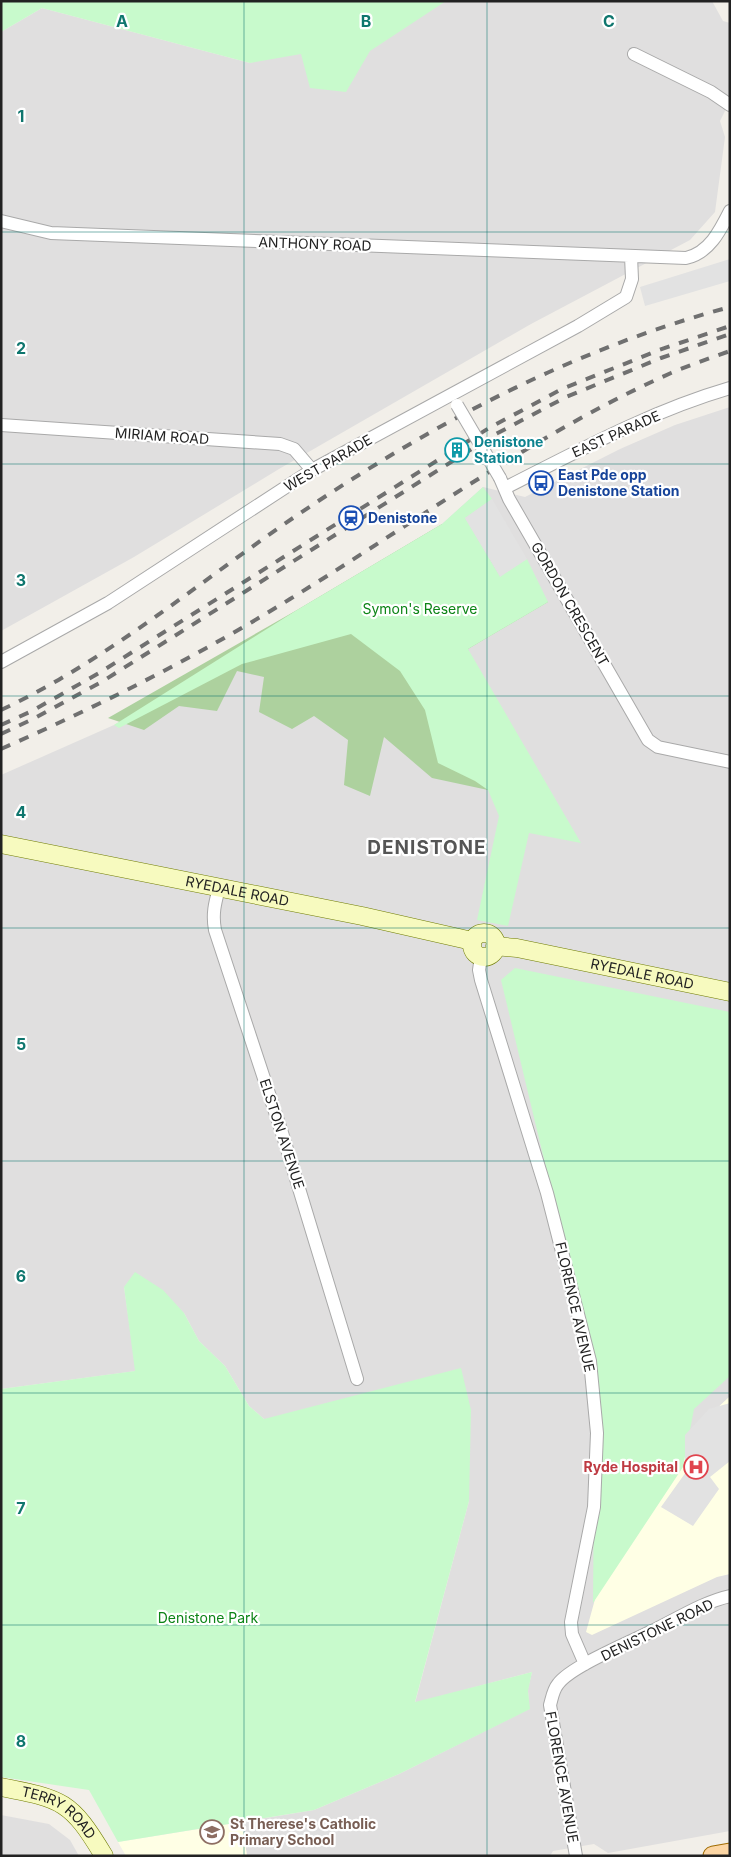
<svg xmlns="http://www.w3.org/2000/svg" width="731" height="1857" font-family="Inter,sans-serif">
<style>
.residential{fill:#e0dfdf}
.education{fill:#ffffe5}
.forest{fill:#add19e}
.park{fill:#c8facc}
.parking{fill:#e2e2e2}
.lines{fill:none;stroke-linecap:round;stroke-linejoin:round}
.street-casing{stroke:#a9a9a9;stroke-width:14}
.secondary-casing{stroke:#707d05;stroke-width:19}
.primary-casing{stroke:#a06b00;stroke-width:21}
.street{stroke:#fff;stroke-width:12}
.secondary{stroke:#f7fabf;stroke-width:18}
.primary{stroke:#fcd6a4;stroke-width:19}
.rail{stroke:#707070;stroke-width:4;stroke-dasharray:10 10;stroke-linecap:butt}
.street-bridge-casing{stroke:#a9a9a9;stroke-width:14;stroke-linecap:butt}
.street-bridge{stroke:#fff;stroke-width:12}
.grid{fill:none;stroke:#0f766e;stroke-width:1;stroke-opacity:0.55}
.labels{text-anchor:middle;stroke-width:4.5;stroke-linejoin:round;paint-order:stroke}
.street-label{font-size:14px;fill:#222;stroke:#fff}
.culture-label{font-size:14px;font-weight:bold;fill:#0d838f;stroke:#fff;text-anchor:start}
.transit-label{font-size:14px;font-weight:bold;fill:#164399;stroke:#fff;text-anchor:start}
.park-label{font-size:14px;fill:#0c8416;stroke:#fff}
.health-label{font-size:14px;font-weight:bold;fill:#be3a42;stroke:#fff;text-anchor:end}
.education-label{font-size:14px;font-weight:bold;fill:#785e54;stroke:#fff;text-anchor:start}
.district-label{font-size:19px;font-weight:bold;letter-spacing:1px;fill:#555;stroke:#fff}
.grid-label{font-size:16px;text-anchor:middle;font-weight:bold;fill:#0f766e;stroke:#fff;stroke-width:4.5;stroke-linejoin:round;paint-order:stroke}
</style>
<rect width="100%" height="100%" fill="#f2efe9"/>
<path class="residential" d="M442,1H712L723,21L730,23V101L720,121L725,137L715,212L690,240L531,324L279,469L134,557L1,631V32L42,8L250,63Z
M730,407V1831L608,1853L594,1844L553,1851L550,1856H247L242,1822L314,1810L399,1774L529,1709L528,1689L532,1672L415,1703L469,1501L264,1419L249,1406L225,1366L199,1341L184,1313L124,1287L136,1371L1,1389V775L114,725L297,610L442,524L483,487L525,497L620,449L675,425Z
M1,1815L49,1824L70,1840L79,1856H1Z"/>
<path class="education" d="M730,1396V1574L717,1577L592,1635L586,1632L617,1519L710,1415Z
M242,1822L247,1856H126L118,1842Z"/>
<path class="forest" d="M442,524L548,602L468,649L488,790L432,778L384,737L370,796L344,785L348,740L314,716L292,729L259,712L264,677L237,671L217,711L179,706L144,730L108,718L297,610Z"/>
<path class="park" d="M1,1H446L370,51L346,92L310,88L301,54L250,63L42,8L1,32Z
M483,487L492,499L465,518L500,576L527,559L548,602L468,649L581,843L529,833L508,926L477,920L499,816L488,790L475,781L438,763L425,710L400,671L351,634L242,664L119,728L114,725L297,610L442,524Z
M515,968L730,1012V1376L694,1409L683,1467L593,1603L595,1372L501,980Z
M135,1272L163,1290L184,1313L199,1341L225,1366L249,1406L264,1419L461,1368L471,1410L469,1501L415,1702L532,1672L528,1691L530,1709L399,1774L314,1810L118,1842L89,1790L1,1777V1389L135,1371L124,1287Z"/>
<path class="parking" d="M730,259V281L645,306L640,287Z
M492,499L527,559L500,577L465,518Z
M730,1403V1461L710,1477L719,1489L693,1526L661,1507L691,1465L685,1462V1435L709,1409Z"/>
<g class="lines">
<g class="street-casing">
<path id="street" d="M634,54L711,92L730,105
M1,221L51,233L686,258C709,253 720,231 730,211
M1,425L280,444L294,449L312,470
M500,478L509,499L648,740L658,747L730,762
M505,488C578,451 651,411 730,388
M1,662L108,603L312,470L578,326L626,297L632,279L631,256
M219,888C215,903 212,914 215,930L283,1136L357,1379
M481,957L479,970L481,980L547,1193L590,1361L597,1433L594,1507L571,1622L572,1634L585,1664
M576,1856L550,1705C552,1698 553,1690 558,1684C571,1666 631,1642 652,1631C677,1619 703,1602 730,1596"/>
</g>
<g class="secondary-casing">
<g id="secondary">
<path id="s1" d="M1,844L362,916L472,941"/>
<circle cx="484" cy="945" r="12"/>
<path id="s2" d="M495,946L517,948L730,992"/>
<path id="s3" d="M1,1787C63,1799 71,1801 104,1856"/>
</g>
</g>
<g class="primary-casing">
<path id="primary" d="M713,1856L730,1853"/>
</g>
<use href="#street" class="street"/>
<use href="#secondary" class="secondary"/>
<use href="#primary" class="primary"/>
<path class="rail" d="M1,710C108,660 199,582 296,516C430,425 573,349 730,307
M1,725L32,711L99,673L489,428L562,389L659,350L730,326
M1,734L35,718L103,681L494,435L566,397L661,358L730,334
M1,749C101,705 198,656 290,599C416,522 536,433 671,373C690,365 710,358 730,351"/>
<g class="street-bridge-casing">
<path id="street-bridge" d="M457,405L500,478"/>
</g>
<use href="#street-bridge" class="street-bridge"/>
</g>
<path class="grid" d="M244,1V1856M487,1V1856M1,232H730M1,464H730M1,696H730M1,928H730M1,1161H730M1,1393H730M1,1625H730"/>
<defs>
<g id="building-ring" transform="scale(1.25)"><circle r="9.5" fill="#fff" stroke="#0f9aa8" stroke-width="1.5"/><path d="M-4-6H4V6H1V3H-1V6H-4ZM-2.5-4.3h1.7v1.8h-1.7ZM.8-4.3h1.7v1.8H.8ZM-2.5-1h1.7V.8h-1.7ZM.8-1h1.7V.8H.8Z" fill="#0f9aa8"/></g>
<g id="bus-ring" transform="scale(1.25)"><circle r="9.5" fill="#fff" stroke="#1a4fb4" stroke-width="1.5"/><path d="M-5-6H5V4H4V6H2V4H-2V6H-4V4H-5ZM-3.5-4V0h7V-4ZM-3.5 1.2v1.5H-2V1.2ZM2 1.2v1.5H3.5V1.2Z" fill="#1a4fb4"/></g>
<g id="station-ring" transform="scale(1.25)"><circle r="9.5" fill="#fff" stroke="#1a4fb4" stroke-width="1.5"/><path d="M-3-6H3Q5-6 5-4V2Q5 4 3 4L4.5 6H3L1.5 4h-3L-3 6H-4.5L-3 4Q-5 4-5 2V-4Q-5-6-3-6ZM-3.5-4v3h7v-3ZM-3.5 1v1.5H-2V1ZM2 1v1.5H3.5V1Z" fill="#1a4fb4"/></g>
<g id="hospital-ring" transform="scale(1.25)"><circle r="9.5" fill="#fff" stroke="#e0444e" stroke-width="1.5"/><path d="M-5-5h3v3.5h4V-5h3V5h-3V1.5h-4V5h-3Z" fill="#e0444e"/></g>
<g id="school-ring" transform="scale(1.25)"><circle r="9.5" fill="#fff" stroke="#8d6e63" stroke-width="1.5"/><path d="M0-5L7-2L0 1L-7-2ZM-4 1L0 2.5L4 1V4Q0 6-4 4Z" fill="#8d6e63"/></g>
</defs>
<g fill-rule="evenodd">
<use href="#building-ring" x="457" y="450"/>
<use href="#bus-ring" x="541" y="483"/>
<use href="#station-ring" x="351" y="518"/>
<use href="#hospital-ring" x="696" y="1467"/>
<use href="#school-ring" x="212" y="1832"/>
</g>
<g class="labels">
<g class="street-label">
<text transform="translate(315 244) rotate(2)" y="5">ANTHONY ROAD</text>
<text transform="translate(616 434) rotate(-24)" y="5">EAST PARADE</text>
<text transform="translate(162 436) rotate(4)" y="5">MIRIAM ROAD</text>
<text transform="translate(328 463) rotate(-30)" y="5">WEST PARADE</text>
<text transform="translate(570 604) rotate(60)" y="5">GORDON CRESCENT</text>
<text dy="5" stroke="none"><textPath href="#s1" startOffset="241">RYEDALE ROAD</textPath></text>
<text dy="5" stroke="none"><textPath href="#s2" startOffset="150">RYEDALE ROAD</textPath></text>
<text transform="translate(282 1134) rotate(72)" y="5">ELSTON AVENUE</text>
<text transform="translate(575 1307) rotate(77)" y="5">FLORENCE AVENUE</text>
<text transform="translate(657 1630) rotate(-26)" y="5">DENISTONE ROAD</text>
<text transform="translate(562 1777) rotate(80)" y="5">FLORENCE AVENUE</text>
<text dy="5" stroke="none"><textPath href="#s3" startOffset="65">TERRY ROAD</textPath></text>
</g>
<g class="culture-label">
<text x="474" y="447">Denistone<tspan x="474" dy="16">Station</tspan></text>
</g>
<g class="transit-label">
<text x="558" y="480">East Pde opp<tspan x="558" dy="16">Denistone Station</tspan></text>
<text x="368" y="523">Denistone</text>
</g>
<g class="park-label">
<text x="420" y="614">Symon's Reserve</text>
<text x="208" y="1623">Denistone Park</text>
</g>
<g class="health-label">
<text x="678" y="1472">Ryde Hospital</text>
</g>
<g class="education-label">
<text x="230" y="1829">St Therese's Catholic<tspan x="230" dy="16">Primary School</tspan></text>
</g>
<g class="district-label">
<text x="427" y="854">DENISTONE</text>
</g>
</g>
<g class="grid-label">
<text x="122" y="27">A</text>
<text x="366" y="27">B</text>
<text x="609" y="27">C</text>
<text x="21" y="122">1</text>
<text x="21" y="354">2</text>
<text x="21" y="586">3</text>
<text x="21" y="818">4</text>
<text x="21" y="1050">5</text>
<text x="21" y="1282">6</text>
<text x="21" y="1514">7</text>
<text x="21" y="1747">8</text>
</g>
<rect width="731" height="1857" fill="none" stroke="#222222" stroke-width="5"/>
</svg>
